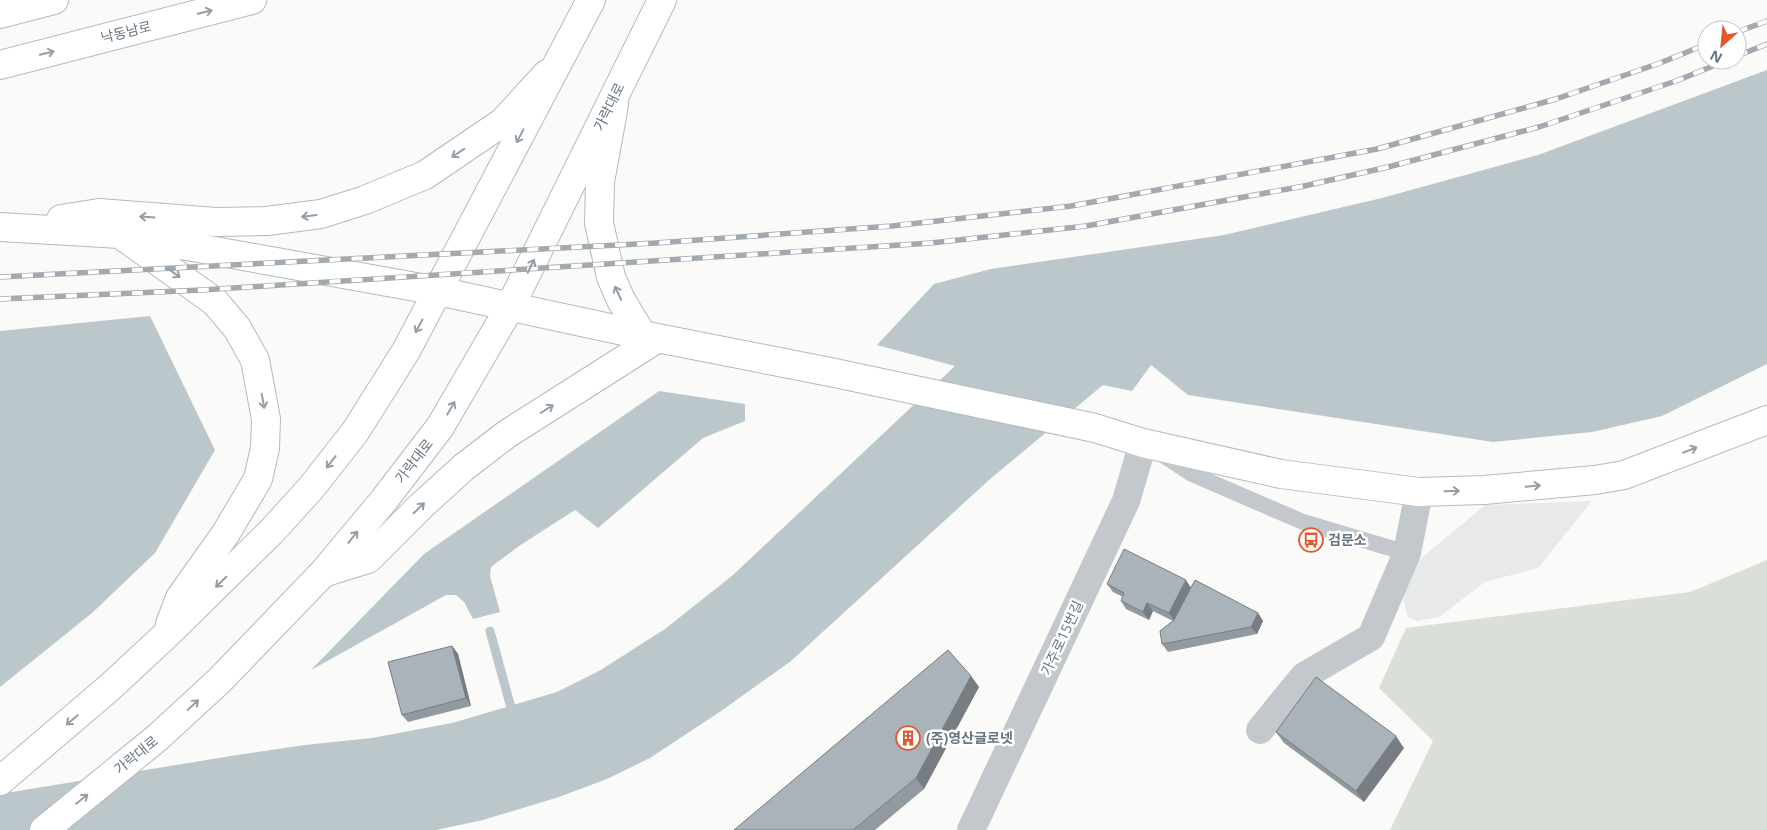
<svg xmlns="http://www.w3.org/2000/svg" width="1767" height="830" font-family="'Open Sans','Noto Sans KR',sans-serif">
<style>
.built{fill:#e8e9e9}
.green{fill:#dadfd7}
.water{fill:#bbc7cb}
.lines{fill:none;stroke-linecap:round;stroke-linejoin:round}
.stream{stroke:#bbc7cb;stroke-width:9}
.secondary-casing{stroke:#b3babf;stroke-width:30}
.primary-casing{stroke:#b5babe;stroke-width:30}
.lane{stroke:#c3c8cc;stroke-width:16}
.street{stroke:#c3c8cc;stroke-width:28}
.secondary{stroke:#fff;stroke-width:28}
.primary{stroke:#fff;stroke-width:28}
.rail-casing{stroke:#a2aab0;stroke-width:5.5}
.rail{stroke:#fff;stroke-width:4;stroke-dasharray:11;stroke-linecap:butt}
.wall{fill:#929a9f}
.shaded-wall{fill:#777d82}
.building{fill:#aab3b9;stroke:#777d82}
.oneway{stroke:#939fa8}
.labels{text-anchor:middle;stroke-width:5;stroke-linejoin:round;paint-order:stroke}
.street-label{font-size:14px;fill:#657683;stroke:#fff}
.poi-label{font-size:14px;font-weight:bold;fill:#657683;stroke:#fff;text-anchor:start}
</style>
<rect width="100%" height="100%" fill="#fafaf8"/>
<path class="built" d="M1592,501L1538,568L1485,582L1439,617L1417,621L1408,617L1402,595L1418,561L1485,505Z"/>
<path class="green" d="M1767,560V830H1390L1433,741L1379,688L1406,628L1690,592Z"/>
<path class="water" d="M1767,70V364L1662,416L1592,432L1493,442L1188,395L1151,365L1132,391L1103,385L989,480L791,661L721,711L650,758L607,779L559,797L483,820L436,830H0V794L237,755L305,745L372,738L452,723L557,692L599,671L665,629L733,575L955,366L877,345L934,284L991,269L1224,235L1382,198L1538,155Z
M150,316L215,450L155,553L92,613L0,687V331Z
M659,391L745,404V421L703,438L598,528L575,510L519,546L491,567L490,576L500,612L473,619L464,602L456,595H446L311,670L424,554Z"/>
<g class="lines">
<path class="stream" d="M490,631L513,715"/>
<g class="secondary-casing">
<path id="secondary" d="M614,105L600,182L599,223L611,277L621,300L642,335
M61,219L99,213L216,222L267,221L321,214L365,200L425,175L503,122L547,74
M0,227L120,234L438,291L642,335L830,372L1095,428L1143,443L1281,474L1419,492
M323,573L368,559L421,506L464,467L507,434L658,338"/>
</g>
<g class="primary-casing">
<path id="primary" d="M0,14L54,0
M0,65L252,0
M120,234L215,302L237,328L255,360L266,419L265,448L258,479L226,533L180,598L170,624
M1419,492L1484,490L1562,483L1595,480L1624,475L1767,420
M0,781L109,688L165,636L272,531L311,488L355,432L406,351L591,0
M44,830L157,738L220,680L323,573L384,500L440,427L510,307L662,0"/>
</g>
<path class="lane" d="M1160,453L1192,474L1303,522L1407,553"/>
<path class="street" d="M1260,730L1304,676L1371,637L1407,553L1419,492
M971,830L1126,501L1143,443"/>
<use href="#secondary" class="secondary"/>
<use href="#primary" class="primary"/>
<g class="rail-casing">
<path id="rail" d="M1737,32L1767,21
M1737,56L1767,44
M0,277L656,243L892,226L1071,206L1377,149L1556,99L1660,63L1707,44
M0,299L202,290L931,243L1086,226L1304,186L1388,167L1539,127L1676,81L1728,60"/>
</g>
<use href="#rail" class="rail"/>
</g>
<path class="wall" d="M1107,584L1191,587L1258,613L1263,621L1257,634L1168,652L1162,644L1173,621L1153,611L1149,620L1126,609L1121,601L1123,597L1113,592Z
M452,646L458,654L471,706L408,722L402,715Z
M971,676L979,687L924,789L875,830H734Z
M1276,732L1404,748L1364,802L1284,743Z"/>
<path class="shaded-wall" d="M1186,580L1191,588L1175,621L1169,613Z
M1147,603L1153,611L1149,620L1143,612Z
M1258,613L1263,621L1257,634L1251,627Z
M452,646L458,654L471,706L466,698Z
M971,676L979,687L924,789L916,778Z
M1396,736L1404,748L1364,802L1356,791Z"/>
<path class="building" d="M1124,549L1186,580L1169,613L1147,603L1143,612L1121,601L1124,593L1107,584Z
M1195,580L1258,613L1251,627L1162,644L1160,631L1174,620Z
M452,646L466,698L402,715L388,662Z
M948,650L971,676L916,778L853,830H734Z
M1316,677L1396,736L1356,791L1276,732Z"/>
<defs><path id="oneway-shaft" d="M-6 0H5M1.5-3L5.5 0L1.5 3" fill="none" stroke-width="1.6" stroke-linecap="round" stroke-linejoin="round" transform="scale(1.25)"/></defs>
<g class="oneway">
<use href="#oneway-shaft" transform="translate(205 12) rotate(-14)"/>
<use href="#oneway-shaft" transform="translate(47 53) rotate(-14)"/>
<use href="#oneway-shaft" transform="translate(520 136) rotate(118)"/>
<use href="#oneway-shaft" transform="translate(458 153) rotate(146)"/>
<use href="#oneway-shaft" transform="translate(309 216) rotate(173)"/>
<use href="#oneway-shaft" transform="translate(147 217) rotate(-176)"/>
<use href="#oneway-shaft" transform="translate(531 266) rotate(-64)"/>
<use href="#oneway-shaft" transform="translate(174 273) rotate(36)"/>
<use href="#oneway-shaft" transform="translate(618 293) rotate(-115)"/>
<use href="#oneway-shaft" transform="translate(419 326) rotate(118)"/>
<use href="#oneway-shaft" transform="translate(263 401) rotate(80)"/>
<use href="#oneway-shaft" transform="translate(451 408) rotate(-60)"/>
<use href="#oneway-shaft" transform="translate(547 409) rotate(-32)"/>
<use href="#oneway-shaft" transform="translate(1690 450) rotate(-21)"/>
<use href="#oneway-shaft" transform="translate(331 462) rotate(128)"/>
<use href="#oneway-shaft" transform="translate(1533 486) rotate(-5)"/>
<use href="#oneway-shaft" transform="translate(1452 491) rotate(-2)"/>
<use href="#oneway-shaft" transform="translate(419 508) rotate(-44)"/>
<use href="#oneway-shaft" transform="translate(353 537) rotate(-51)"/>
<use href="#oneway-shaft" transform="translate(221 582) rotate(136)"/>
<use href="#oneway-shaft" transform="translate(193 705) rotate(-43)"/>
<use href="#oneway-shaft" transform="translate(72 720) rotate(140)"/>
<use href="#oneway-shaft" transform="translate(82 799) rotate(-39)"/>
</g>
<defs>
<g id="bus-ring" transform="scale(1.25)"><circle r="9.5" fill="#fff" stroke="#e4572e" stroke-width="1.5"/><path d="M-5-6H5V4H4V6H2V4H-2V6H-4V4H-5ZM-3.5-4V0h7V-4ZM-3.5 1.2v1.5H-2V1.2ZM2 1.2v1.5H3.5V1.2Z" fill="#e4572e"/></g>
<g id="building-ring" transform="scale(1.25)"><circle r="9.5" fill="#fff" stroke="#e4572e" stroke-width="1.5"/><path d="M-4-6H4V6H1V3H-1V6H-4ZM-2.5-4.3h1.7v1.8h-1.7ZM.8-4.3h1.7v1.8H.8ZM-2.5-1h1.7V.8h-1.7ZM.8-1h1.7V.8H.8Z" fill="#e4572e"/></g>
</defs>
<g fill-rule="evenodd">
<use href="#bus-ring" x="1311" y="540"/>
<use href="#building-ring" x="908" y="738"/>
</g>
<g class="labels">
<g class="street-label">
<text transform="translate(126 32) rotate(-14)" y="5">낙동남로</text>
<text transform="translate(609 107) rotate(-64)" y="5">가락대로</text>
<text transform="translate(414 461) rotate(-52)" y="5">가락대로</text>
<text transform="translate(1062 638) rotate(-65)" y="5">가주로15번길</text>
<text transform="translate(136 755) rotate(-39)" y="5">가락대로</text>
</g>
<g class="poi-label">
<text x="1328" y="545">검문소</text>
<text x="926" y="743">(주)영산글로넷</text>
</g>
</g>
<g transform="translate(1722 45) rotate(207)"><circle r="24" fill="#ffffff" stroke="#c1c8cd"/>
<path d="M0-4L9 19L0 12L-9 19Z" fill="#e4572e"/>
<text y="-8" font-size="14" font-weight="bold" text-anchor="middle" fill="#657683">N</text>
</g>
</svg>
